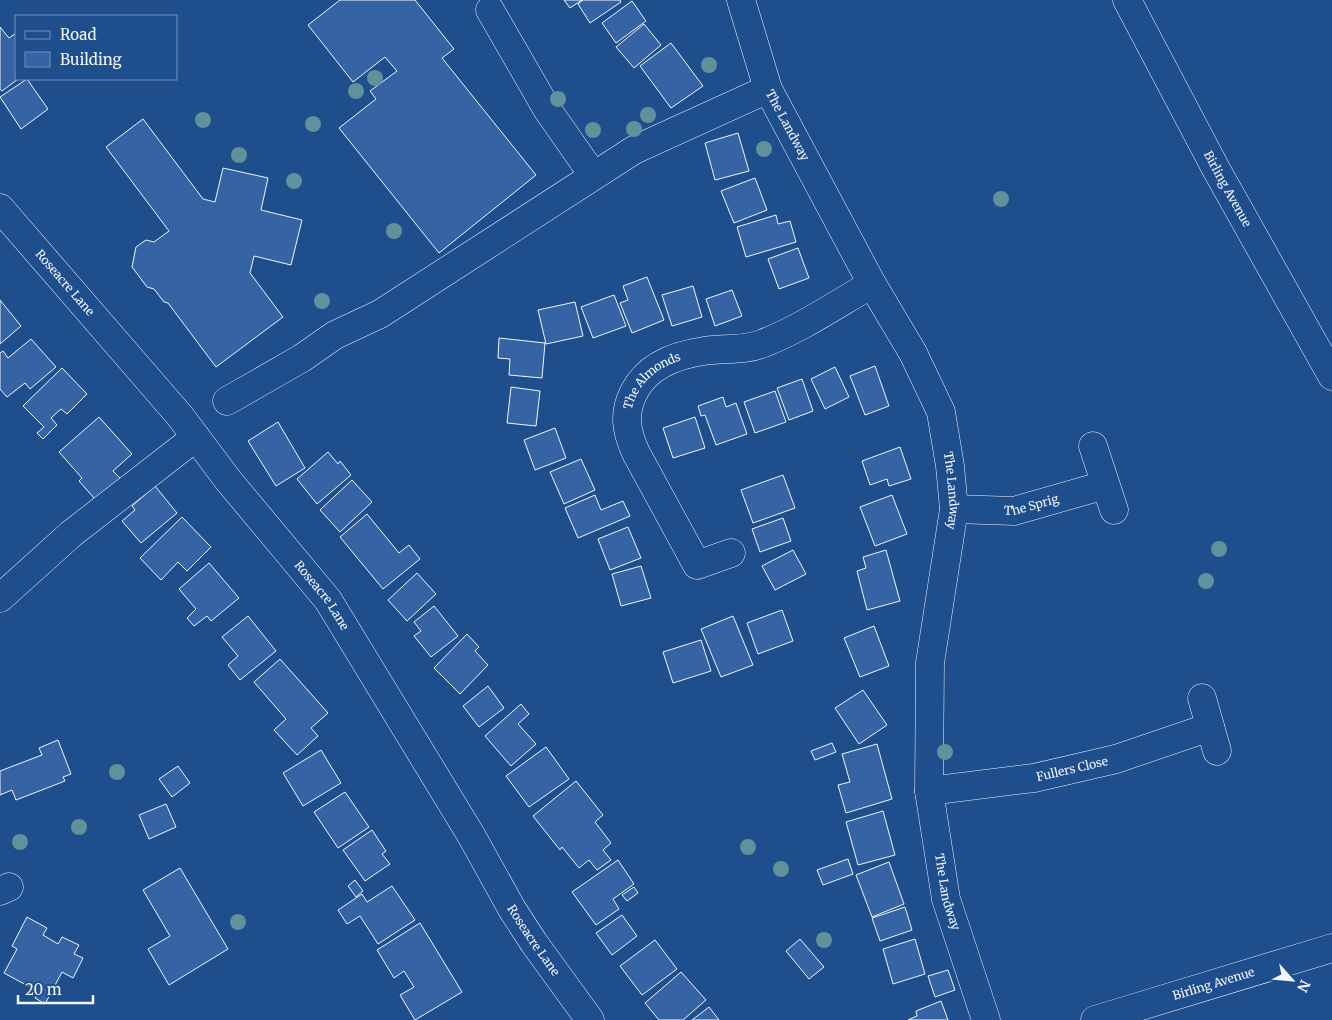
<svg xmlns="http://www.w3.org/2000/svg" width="1332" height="1020" font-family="Merriweather,serif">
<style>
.building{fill:#3563a3;stroke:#f2f6ff}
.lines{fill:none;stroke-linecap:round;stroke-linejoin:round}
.minor-casing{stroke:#f2f6ff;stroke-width:29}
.minor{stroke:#1f4e8c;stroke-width:28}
.tree{fill:#61919a}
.labels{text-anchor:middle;stroke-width:4;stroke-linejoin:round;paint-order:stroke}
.street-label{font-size:12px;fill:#f2f6ff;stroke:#1f4e8c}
</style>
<rect width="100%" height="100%" fill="#1f4e8c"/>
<path class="building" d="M340,0H415L454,49L442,58L536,175L439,253L339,128L376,99L370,91L397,71L385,57L353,82L308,25Z
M564,0H582L570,8Z
M583,0H620L621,2L590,23L578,4Z
M632,1L646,21L616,43L602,23Z
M644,24L661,45L634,68L616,47Z
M0,27L9,38L16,33L18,79L2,91L0,89Z
M671,43L703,86L671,108L640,66Z
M27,79L48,109L21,129L0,97Z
M143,119L203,199L215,202L223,168L268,178L261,210L302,220L291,265L254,256L250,273L283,317L216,367L168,303L164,302L154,289L147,287L132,267L136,247L146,240L154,242L169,231L106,147Z
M738,133L749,171L715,180L705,143Z
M755,178L767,210L734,223L721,191Z
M776,215L778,224L790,221L796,242L746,257L737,227Z
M798,248L809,278L779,289L768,259Z
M647,277L664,320L632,333L620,303L628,300L623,286Z
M693,286L702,317L672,326L662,295Z
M732,290L742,316L715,326L706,299Z
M614,295L626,326L593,338L581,307Z
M0,300L21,326L0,344Z
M575,302L583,336L546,344L538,310Z
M499,338L545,343L542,378L509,375L510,359L498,358Z
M31,339L56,367L30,389L25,383L7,397L0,389V353L3,351L8,358Z
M875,366L889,406L865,415L850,376Z
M835,367L849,397L825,409L811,379Z
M62,368L87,394L67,414L61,409L51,418L57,425L43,439L37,433L44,427L23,406Z
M802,379L813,411L789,420L777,388Z
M511,387L540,391L536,426L507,423Z
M775,391L786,422L755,433L744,402Z
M723,397L726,407L736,403L747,434L716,445L705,415L701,416L698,406Z
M99,417L132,454L113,471L127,485L102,507L79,481L82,478L59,452Z
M695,417L705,448L673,458L663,428Z
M278,422L305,468L276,486L248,441Z
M555,428L566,458L535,470L524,440Z
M900,447L911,479L889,486L887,479L870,485L862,461Z
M328,452L338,464L340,461L351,475L317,504L297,479Z
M581,459L595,490L564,504L550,472Z
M783,475L795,508L753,523L741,490Z
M352,480L372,502L340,532L320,510Z
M155,486L177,513L141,543L122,521L135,510L132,506Z
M595,495L601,510L623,501L630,516L578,538L565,508Z
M892,495L907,534L875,546L860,507Z
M367,514L399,553L409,545L420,559L383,589L340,537Z
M182,517L211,547L187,571L178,562L161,580L140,558Z
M783,518L791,541L760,552L752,529Z
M628,527L641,558L610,570L598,539Z
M793,550L806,574L775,590L762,566Z
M886,550L900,601L867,610L857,571L866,568L863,557Z
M209,563L239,598L211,621L207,616L194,626L187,618L196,609L179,589Z
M641,566L651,598L621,606L612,574Z
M417,573L436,594L407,621L388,600Z
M434,606L458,636L431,657L414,636L421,631L414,622Z
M782,610L793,641L758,654L747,623Z
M248,616L276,651L240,680L228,665L238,656L222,637Z
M733,616L753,665L721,677L701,629Z
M874,626L889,666L860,677L844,638Z
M467,634L479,647L475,651L488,665L460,694L434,668Z
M701,640L711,671L673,683L663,652Z
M280,659L328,713L311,728L318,736L297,755L274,730L286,719L254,682Z
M488,686L504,708L479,727L463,706Z
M863,690L887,725L859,744L835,708Z
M521,704L529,714L518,724L536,744L511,766L485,736Z
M58,740L71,774L63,777L65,781L16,800L12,790L0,795V771L42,755L39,748Z
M832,743L836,752L815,760L811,751Z
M877,744L892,799L846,813L838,785L850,782L842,754Z
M546,747L569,779L529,807L506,776Z
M321,750L341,783L303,806L283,773Z
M178,766L190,783L172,797L159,779Z
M576,781L603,815L595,822L611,843L603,850L611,860L597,870L589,860L579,868L562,847L560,850L533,816Z
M345,792L369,827L338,848L314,812Z
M166,804L176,827L149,839L139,815Z
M883,811L895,855L858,865L846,822Z
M372,830L386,851L382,854L390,864L365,881L343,850Z
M848,859L853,874L823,885L817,870Z
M618,860L634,884L613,899L619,909L596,925L572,892Z
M889,862L904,904L872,917L856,875Z
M180,868L228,949L169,985L148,949L170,936L143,890Z
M355,880L363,891L356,897L348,886Z
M392,886L415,920L378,944L360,916L347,924L338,910L362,894L367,902Z
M634,887L638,893L627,901L622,895Z
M905,907L912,930L880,941L872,918Z
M622,915L637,936L612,955L596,933Z
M27,917L47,928L43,935L58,944L62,937L79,945L74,954L83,958L73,978L62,972L45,1004L35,998L39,992L4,973L17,949L12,946Z
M420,923L462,992L415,1020L400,995L414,987L404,971L394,978L377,950Z
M800,939L824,967L809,979L786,951Z
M915,939L925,974L893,984L883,949Z
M655,940L677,969L642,995L620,966Z
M948,970L955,990L935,997L928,976Z
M681,972L706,1000L683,1020H659L645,1003Z
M941,1001L948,1020H908L917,1016L916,1011Z
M709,1007L719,1020H692Z"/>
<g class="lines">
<g class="minor-casing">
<g id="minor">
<path id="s1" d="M741,0L768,89L872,284L913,353L941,412L950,466L954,509L930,663L929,791L946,899L986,1020"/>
<path id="s2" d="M1127,0L1216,169L1332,376"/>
<path d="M490,10L547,109L593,175"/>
<path id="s3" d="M0,208L180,416L228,480L328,600L471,835L512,909L534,943L590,1020"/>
<path d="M227,401L302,358L335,335L380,314L634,150L768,89"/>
<path d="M1093,446L1114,510"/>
<path id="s4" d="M954,509L1014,511L1105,485"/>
<path id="s5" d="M731,553L697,565L636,453C626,431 623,413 634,392C647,366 676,355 704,351C724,348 745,351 764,343C802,328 837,304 872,284"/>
<path d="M0,598L71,534L196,437"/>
<path d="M1202,698L1217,751"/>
<path id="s6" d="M929,791L1034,778L1116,759L1210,727"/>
<path d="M0,891L9,887"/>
<path id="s7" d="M1095,1020L1332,948"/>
</g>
</g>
<use href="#minor" class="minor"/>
</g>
<g class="tree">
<circle cx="709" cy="65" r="8"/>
<circle cx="375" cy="78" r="8"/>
<circle cx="356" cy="91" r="8"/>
<circle cx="558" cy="99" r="8"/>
<circle cx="648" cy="115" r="8"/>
<circle cx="203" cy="120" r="8"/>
<circle cx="313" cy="124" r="8"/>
<circle cx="634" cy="129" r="8"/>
<circle cx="593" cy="130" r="8"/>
<circle cx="764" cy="149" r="8"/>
<circle cx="239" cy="155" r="8"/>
<circle cx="294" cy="181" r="8"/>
<circle cx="1001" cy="199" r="8"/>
<circle cx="394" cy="231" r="8"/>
<circle cx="322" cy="301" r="8"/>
<circle cx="1219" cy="549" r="8"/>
<circle cx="1206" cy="581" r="8"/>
<circle cx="945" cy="752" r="8"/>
<circle cx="117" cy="772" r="8"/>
<circle cx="79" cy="827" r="8"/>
<circle cx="20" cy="842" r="8"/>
<circle cx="748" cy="847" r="8"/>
<circle cx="781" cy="869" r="8"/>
<circle cx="238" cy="922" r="8"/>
<circle cx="824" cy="940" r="8"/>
</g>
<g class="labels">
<g class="street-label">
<text dy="4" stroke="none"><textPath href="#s1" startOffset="134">The Landway</textPath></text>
<text dy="4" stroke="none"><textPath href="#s2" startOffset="214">Birling Avenue</textPath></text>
<text dy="4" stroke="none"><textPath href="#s3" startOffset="99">Roseacre Lane</textPath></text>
<text dy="4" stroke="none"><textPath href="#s5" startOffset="248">The Almonds</textPath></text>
<text dy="4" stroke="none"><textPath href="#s1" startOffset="539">The Landway</textPath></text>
<text dy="4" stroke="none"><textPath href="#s4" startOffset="78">The Sprig</textPath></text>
<text dy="4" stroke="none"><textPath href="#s3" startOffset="504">Roseacre Lane</textPath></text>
<text dy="4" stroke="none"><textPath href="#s6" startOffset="145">Fullers Close</textPath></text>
<text dy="4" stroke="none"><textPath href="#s1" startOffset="944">The Landway</textPath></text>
<text dy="4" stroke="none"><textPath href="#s3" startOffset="909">Roseacre Lane</textPath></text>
<text dy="4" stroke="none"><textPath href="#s7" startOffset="124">Birling Avenue</textPath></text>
</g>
</g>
<rect x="15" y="15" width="162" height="65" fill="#1f4e8c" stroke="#7391ba"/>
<rect x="25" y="31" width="25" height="8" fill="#1f4e8c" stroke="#7391ba"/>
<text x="60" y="40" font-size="15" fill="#f2f6ff">Road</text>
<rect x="25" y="52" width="25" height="15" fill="#3563a3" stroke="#7391ba"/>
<text x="60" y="65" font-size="15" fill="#f2f6ff">Building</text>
<g transform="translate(1292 980) rotate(117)" stroke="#1f4e8c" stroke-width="4" paint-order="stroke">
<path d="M0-4L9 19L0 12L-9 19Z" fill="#f2f6ff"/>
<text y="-8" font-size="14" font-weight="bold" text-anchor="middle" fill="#f2f6ff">N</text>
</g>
<path d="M18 995v8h75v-8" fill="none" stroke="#f2f6ff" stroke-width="2.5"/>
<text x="25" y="995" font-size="15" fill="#f2f6ff" stroke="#1f4e8c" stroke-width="4" paint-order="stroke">20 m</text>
</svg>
